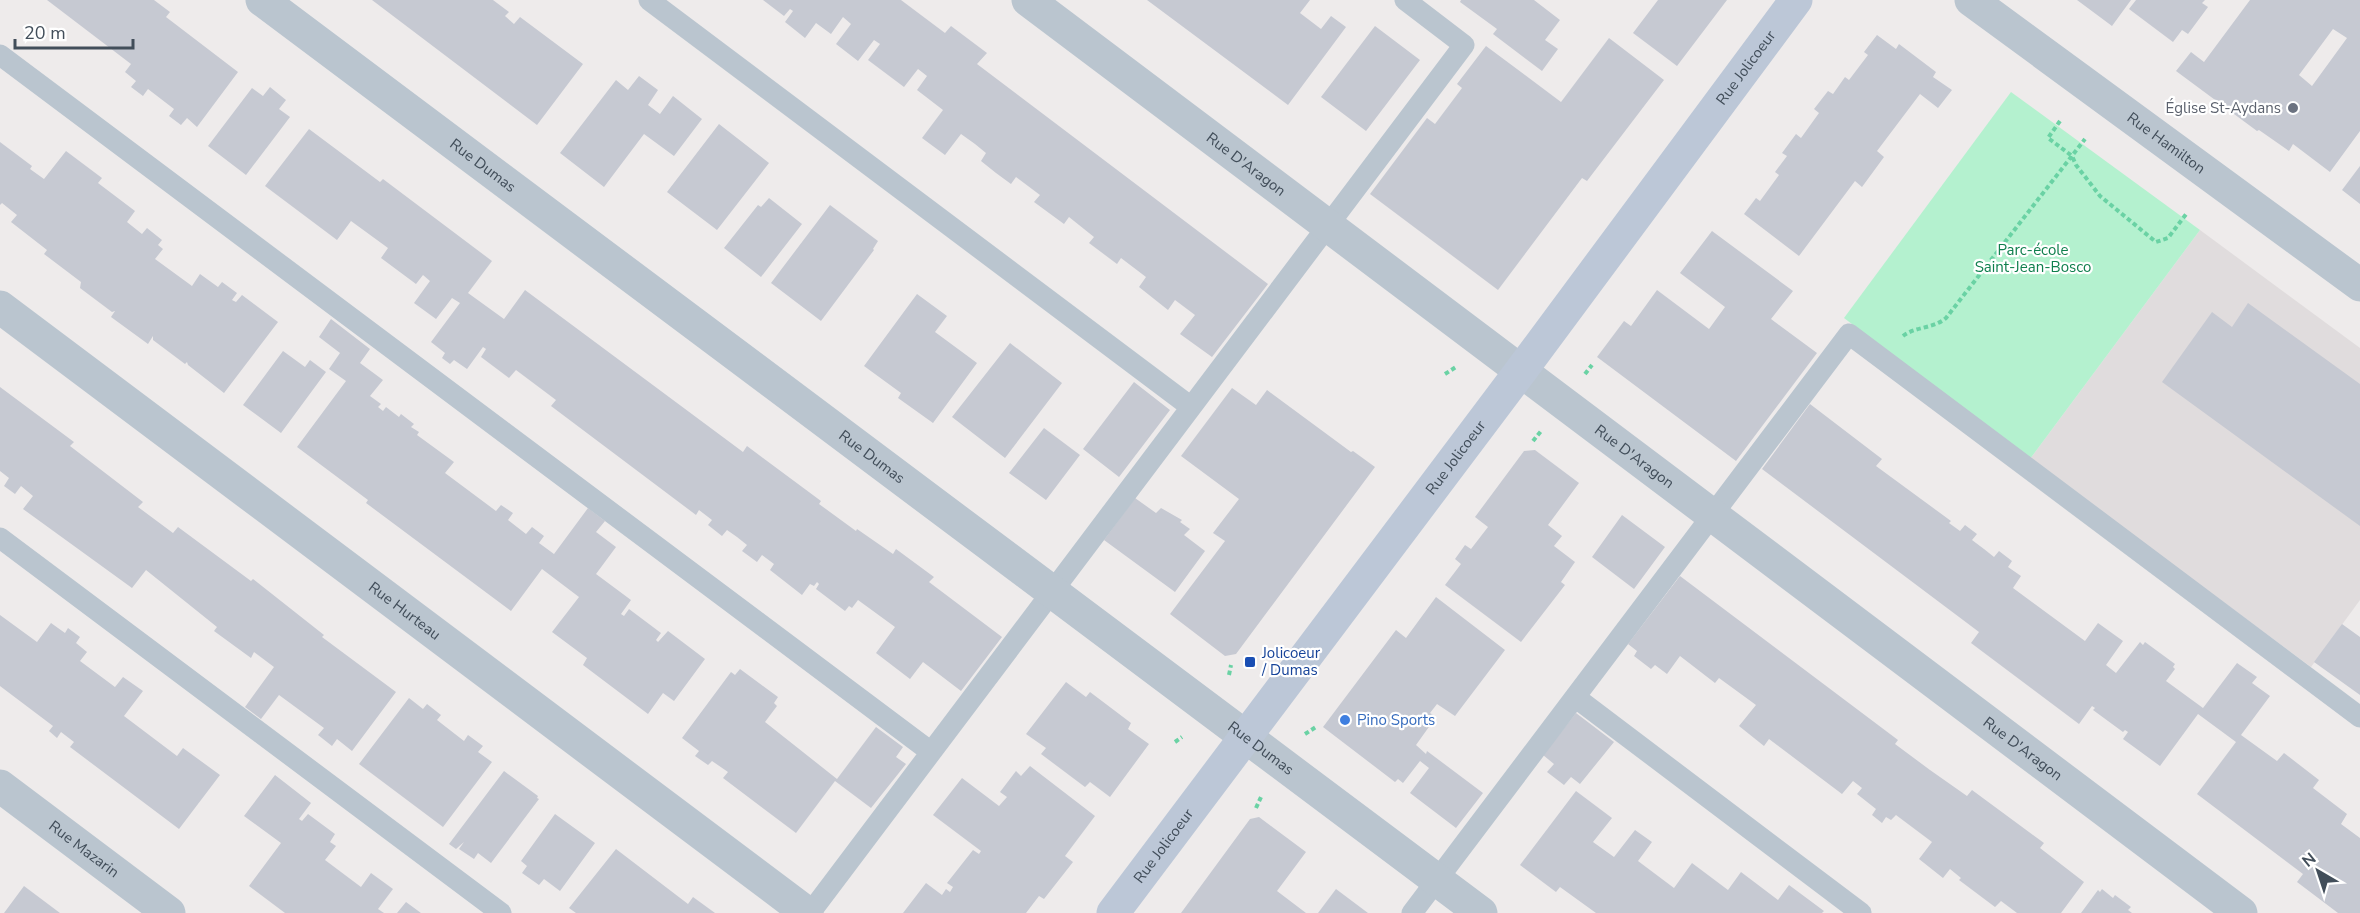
<svg xmlns="http://www.w3.org/2000/svg" width="2360" height="913" font-family="'Nunito Sans',sans-serif">
<style>
.education{fill:#e0dcdd}
.green{fill:#b4f1cf}
.building{fill:#c6c9d2;fill-rule:evenodd}
.lines{fill:none;stroke-linecap:round;stroke-linejoin:round}
.path{stroke:#6ad2a4;stroke-width:4;stroke-dasharray:4.5 3;stroke-linecap:butt}
.lane{stroke:#bac5cf;stroke-width:21}
.street{stroke:#bac5cf;stroke-width:33}
.secondary{stroke:#bcc7d7;stroke-width:33}
.worship-dot{fill:#6b7280;stroke:#fff;stroke-width:2}
.transit-dot{fill:#1a4fb4;stroke:#fff;stroke-width:2}
.shop-dot{fill:#3f7fe0;stroke:#fff;stroke-width:2}
.labels{text-anchor:middle;stroke-width:4.5;stroke-linejoin:round;paint-order:stroke}
.street-label{font-size:15px;fill:#424e5a;stroke:#fff}
.worship-label{font-size:15px;fill:#5b616d;stroke:#fff;text-anchor:end}
.park-label{font-size:15px;fill:#0f7f4d;stroke:#fff}
.transit-label{font-size:15px;fill:#164399;stroke:#fff;text-anchor:start}
.shop-label{font-size:15px;fill:#366cbe;stroke:#fff;text-anchor:start}
</style>
<rect width="100%" height="100%" fill="#eeebeb"/>
<path class="education" d="M2200,230L2360,348V600L2311,667L2030,459Z"/>
<path class="green" d="M2011,92L2200,230L2030,459L1844,318Z"/>
<path class="building" d="M47,0H154L170,12L166,17L238,72L197,127L187,118L181,125L169,116L174,109L148,89L143,96L131,87L136,81L125,72L131,64Z
M372,0H493L509,12L505,16L514,24L520,17L583,64L537,125Z
M763,0H901L945,33L951,26L987,53L977,64L1268,284L1212,357L1180,334L1195,315L1175,300L1168,310L1139,287L1146,277L1121,258L1117,264L1089,243L1094,237L1069,217L1064,224L1034,202L1040,195L1016,177L1011,184L996,173L981,161L986,153L975,144L961,134L945,155L922,138L943,110L917,90L927,76L918,69L904,87L868,60L880,44L874,40L858,61L836,44L851,24L843,17L831,34L816,23L805,38L785,22L793,11L790,9L784,16Z
M1147,0H1310L1300,13L1321,29L1331,16L1346,27L1288,105Z
M1461,0H1534L1560,20L1545,40L1558,49L1542,71L1493,34L1497,29L1460,2Z
M1658,0H1727L1677,66L1633,33Z
M2077,0H2131L2112,26Z
M2136,0H2205L2202,3L2208,7L2188,34L2182,30L2173,42L2129,9Z
M2250,0H2360V131L2330,172L2293,144L2289,151L2259,130L2257,131L2176,71L2191,52L2204,62ZM2333,29L2347,38L2312,86L2299,75Z
M1375,26L1420,60L1366,131L1321,97Z
M1877,35L1896,49L1899,44L1936,72L1933,77L1952,90L1938,108L1920,94L1877,151L1884,157L1862,187L1855,181L1799,256L1744,214L1756,198L1760,201L1779,175L1775,172L1787,156L1782,153L1796,134L1801,138L1819,113L1814,109L1828,91L1833,94L1845,77L1849,80L1868,55L1864,52Z
M1609,38L1664,80L1587,181L1582,178L1498,290L1370,194L1427,118L1435,124L1462,88L1457,84L1486,46L1561,102Z
M639,76L658,90L648,105L660,114L673,96L702,119L674,156L644,134L604,187L560,153L616,80L628,90Z
M270,87L286,100L279,109L290,117L246,175L208,146L252,88L263,96Z
M719,124L769,163L717,230L667,192Z
M309,129L380,182L383,179L492,261L468,293L504,319L525,290L743,452L747,446L821,501L819,504L856,531L857,529L893,554L896,549L934,577L929,582L1002,637L961,691L923,662L910,679L876,653L895,627L858,600L852,608L849,606L845,611L816,589L819,584L817,582L814,586L810,584L802,595L770,570L774,564L762,555L757,562L742,551L747,545L737,537L727,530L722,536L708,525L712,520L699,510L696,515L551,406L556,400L516,370L509,378L481,357L486,349L483,347L467,369L454,360L450,364L442,358L445,353L431,342L460,303L452,298L436,319L414,303L430,281L423,275L416,284L381,258L388,248L351,221L337,240L265,186Z
M0,142L32,166L30,169L44,179L66,151L102,178L98,183L135,211L127,222L142,234L147,228L162,240L158,245L163,249L155,259L192,286L200,274L218,287L222,282L237,293L232,300L236,302L242,295L278,322L224,393L188,365L187,362L185,364L153,340V336L148,344L111,317L115,311L112,312L80,288L81,282L44,254L47,250L11,222L17,215L2,203L0,205Z
M2360,166V204L2342,190Z
M769,198L802,224L761,277L724,248L758,205L761,207Z
M830,205L878,241L873,249L874,250L821,321L771,283Z
M1712,231L1793,291L1771,319L1817,353L1736,461L1597,357L1624,321L1631,326L1657,290L1709,329L1725,307L1680,273Z
M917,294L947,316L935,332L977,363L933,423L898,398L901,393L864,366Z
M2248,303L2360,384V526L2162,382L2212,312L2232,327Z
M331,319L370,349L360,363L383,380L370,396L381,404L378,407L383,411L386,407L399,417L401,414L414,424L411,427L419,432L417,435L454,462L445,473L496,511L501,505L513,513L508,520L526,534L532,527L544,536L539,543L554,554L588,508L605,521L596,532L616,547L596,574L631,600L621,614L624,616L629,609L661,633L656,640L658,642L668,631L705,659L674,701L663,693L648,714L583,665L587,658L552,632L579,597L542,569L511,611L366,503L368,500L297,447L346,381L329,369L340,353L319,337Z
M1010,343L1062,383L1005,458L952,417Z
M283,351L305,367L310,360L326,372L281,433L243,405Z
M1134,382L1170,410L1119,477L1083,449Z
M0,387L74,442L70,446L143,502L138,507L173,533L178,527L251,581L253,579L324,635L322,637L396,692L352,751L337,739L332,746L318,735L324,728L279,695L261,719L245,707L274,667L254,652L251,658L214,631L217,627L146,570L132,588L23,509L33,496L21,486L15,494L4,486L9,478L0,471Z
M1232,388L1256,405L1267,390L1351,452L1353,451L1375,467L1236,654L1225,656L1170,614L1225,541L1213,533L1239,499L1181,456Z
M1810,404L1882,459L1876,466L1951,521L1949,523L1960,531L1965,525L1977,534L1972,540L1984,549L1994,557L1999,551L2012,561L2008,567L2021,576L2013,588L2085,641L2098,623L2123,641L2106,665L2116,673L2140,642L2143,645L2145,642L2175,664L2173,667L2175,669L2166,681L2203,708L2237,663L2257,677L2252,683L2270,696L2241,735L2277,761L2284,753L2319,780L2313,788L2347,814L2341,824L2360,838V913H2338L2297,882L2303,874L2197,794L2236,742L2198,714L2160,766L2123,739L2128,732L2125,730L2123,732L2093,710L2095,708L2092,706L2079,724L1971,643L1979,632L1762,469Z
M1044,428L1080,455L1046,500L1009,473Z
M1535,450L1579,483L1548,525L1562,536L1554,546L1575,562L1561,582L1565,585L1521,642L1445,585L1461,564L1455,559L1465,545L1471,549L1488,527L1475,517L1524,451Z
M1135,498L1156,513L1161,508L1182,520L1180,522L1190,529L1184,535L1205,551L1175,592L1104,540Z
M1622,515L1665,547L1634,589L1592,557Z
M1680,576L1898,740L1895,744L1930,770L1967,796L1972,790L2044,843L2040,848L2084,882L2061,913H2017L2001,901L1995,907L1959,880L1961,878L1950,869L1943,878L1919,859L1932,842L1896,815L1891,820L1886,817L1882,823L1872,815L1876,809L1857,794L1862,788L1853,781L1842,794L1769,739L1764,746L1739,726L1756,705L1719,678L1715,683L1680,656L1667,674L1655,665L1651,669L1634,656L1637,651L1628,644Z
M1436,597L1505,650L1455,716L1437,704L1430,713L1436,717L1416,745L1426,754L1427,751L1483,793L1456,828L1410,793L1429,768L1420,761L1403,783L1398,779L1395,782L1323,727L1396,630L1406,638Z
M0,615L37,642L51,623L65,633L68,628L80,637L76,643L87,652L80,661L115,687L123,677L143,691L124,716L177,756L183,748L220,775L179,829L70,747L74,742L61,732L57,738L49,731L53,726L0,686Z
M2342,624L2360,637V695L2314,662Z
M740,669L778,697L774,703L777,706L765,722L837,779L876,727L903,747L896,757L906,764L871,808L835,781L796,833L723,778L728,772L712,761L708,765L695,756L699,751L682,738L731,672L735,675Z
M1066,682L1086,697L1090,692L1131,723L1128,729L1149,744L1110,797L1090,782L1085,787L1041,754L1046,748L1026,734Z
M409,698L423,709L427,704L441,715L437,720L464,741L468,735L483,746L478,752L492,762L443,827L359,764Z
M1576,713L1614,742L1580,784L1571,777L1564,785L1547,772L1554,764L1543,755Z
M1030,766L1095,816L1065,856L1073,862L1044,899L1039,896L1026,913H903L926,883L942,895L946,889L950,892L953,887L947,883L973,850L979,854L981,851L933,815L962,778L999,806L1007,797L1000,792L1016,771L1021,776Z
M504,771L538,796L537,798L539,799L491,863L478,853L474,859L459,849L464,842L456,849L449,844Z
M275,775L311,803L299,819L302,821L308,814L335,834L330,842L336,846L325,860L361,887L371,873L393,889L378,909L384,913H285L249,886L281,843L244,816Z
M1576,791L1612,818L1593,842L1614,857L1635,830L1652,842L1638,861L1674,888L1692,863L1728,890L1741,872L1778,900L1789,885L1824,911L1822,913H1596L1560,887L1556,892L1520,865Z
M555,814L595,843L560,891L544,879L539,885L522,873L527,866L521,861Z
M1259,817L1306,852L1277,891L1306,913H1181L1250,819Z
M616,849L688,904L693,897L715,913H576L569,908Z
M24,886L60,913H4Z
M1336,889L1368,913H1318Z
M2102,889L2113,898L2115,895L2131,907L2128,910L2132,913H2081L2098,890L2100,892Z
M406,902L421,913H397Z"/>
<g class="lines">
<path class="path" d="M2060,121L2048,138L2072,156L2076,165L2100,196L2156,242L2168,238L2187,213
M1903,336C1916,326 1933,329 1946,318L2085,139
M1445,374L1456,367
M1585,374L1592,365
M1533,441L1541,431
M1229,675L1231,665
M1305,734L1316,727
M1175,742L1182,737
M1256,808L1261,797"/>
<path class="lane" d="M649,0L1191,407
M0,55L931,752
M0,538L501,913
M1575,697L1861,913
M810,913L1464,45L1405,0
M1412,913L1849,334L2360,717"/>
<g class="street">
<path id="s1" d="M262,0L1481,913"/>
<path id="s2" d="M1028,0L2241,913"/>
<path id="s3" d="M1971,0L2360,285"/>
<path id="s4" d="M0,307L807,913"/>
<path id="s5" d="M0,786L169,913"/>
</g>
<path class="secondary" id="s6" d="M1113,913L1520,372L1796,0"/>
</g>
<circle class="worship-dot" cx="2293" cy="108" r="6"/>
<rect class="transit-dot" x="1244" y="656" width="12" height="12" rx="3"/>
<circle class="shop-dot" cx="1345" cy="720" r="6"/>
<g class="labels">
<g class="street-label">
<text dy="5" stroke="none"><textPath href="#s6" startOffset="1056">Rue Jolicoeur</textPath></text>
<text dy="5" stroke="none"><textPath href="#s3" startOffset="242">Rue Hamilton</textPath></text>
<text dy="5" stroke="none"><textPath href="#s2" startOffset="273">Rue D'Aragon</textPath></text>
<text dy="5" stroke="none"><textPath href="#s1" startOffset="276">Rue Dumas</textPath></text>
<text dy="5" stroke="none"><textPath href="#s1" startOffset="762">Rue Dumas</textPath></text>
<text dy="5" stroke="none"><textPath href="#s6" startOffset="570">Rue Jolicoeur</textPath></text>
<text dy="5" stroke="none"><textPath href="#s2" startOffset="759">Rue D'Aragon</textPath></text>
<text dy="5" stroke="none"><textPath href="#s4" startOffset="506">Rue Hurteau</textPath></text>
<text dy="5" stroke="none"><textPath href="#s1" startOffset="1248">Rue Dumas</textPath></text>
<text dy="5" stroke="none"><textPath href="#s2" startOffset="1245">Rue D'Aragon</textPath></text>
<text dy="5" stroke="none"><textPath href="#s6" startOffset="84">Rue Jolicoeur</textPath></text>
<text dy="5" stroke="none"><textPath href="#s5" startOffset="105">Rue Mazarin</textPath></text>
</g>
<g class="worship-label">
<text x="2281" y="113">Église St-Aydans</text>
</g>
<g class="park-label">
<text x="2033" y="255">Parc-école<tspan x="2033" dy="17">Saint-Jean-Bosco</tspan></text>
</g>
<g class="transit-label">
<text x="1262" y="658">Jolicoeur<tspan x="1262" dy="17">/ Dumas</tspan></text>
</g>
<g class="shop-label">
<text x="1357" y="725">Pino Sports</text>
</g>
</g>
<g transform="translate(2318 871) rotate(321)" stroke="#ffffff" stroke-width="4.5" paint-order="stroke">
<path d="M0-4.5L10 22L0 15L-10 22Z" fill="#424e5a"/>
<text y="-9" font-size="16" font-weight="bold" text-anchor="middle" fill="#424e5a">N</text>
</g>
<path d="M15 39v9h118v-9" fill="none" stroke="#424e5a" stroke-width="3"/>
<text x="24" y="39" font-size="18" fill="#424e5a" stroke="#ffffff" stroke-width="4.5" paint-order="stroke">20 m</text>
</svg>
